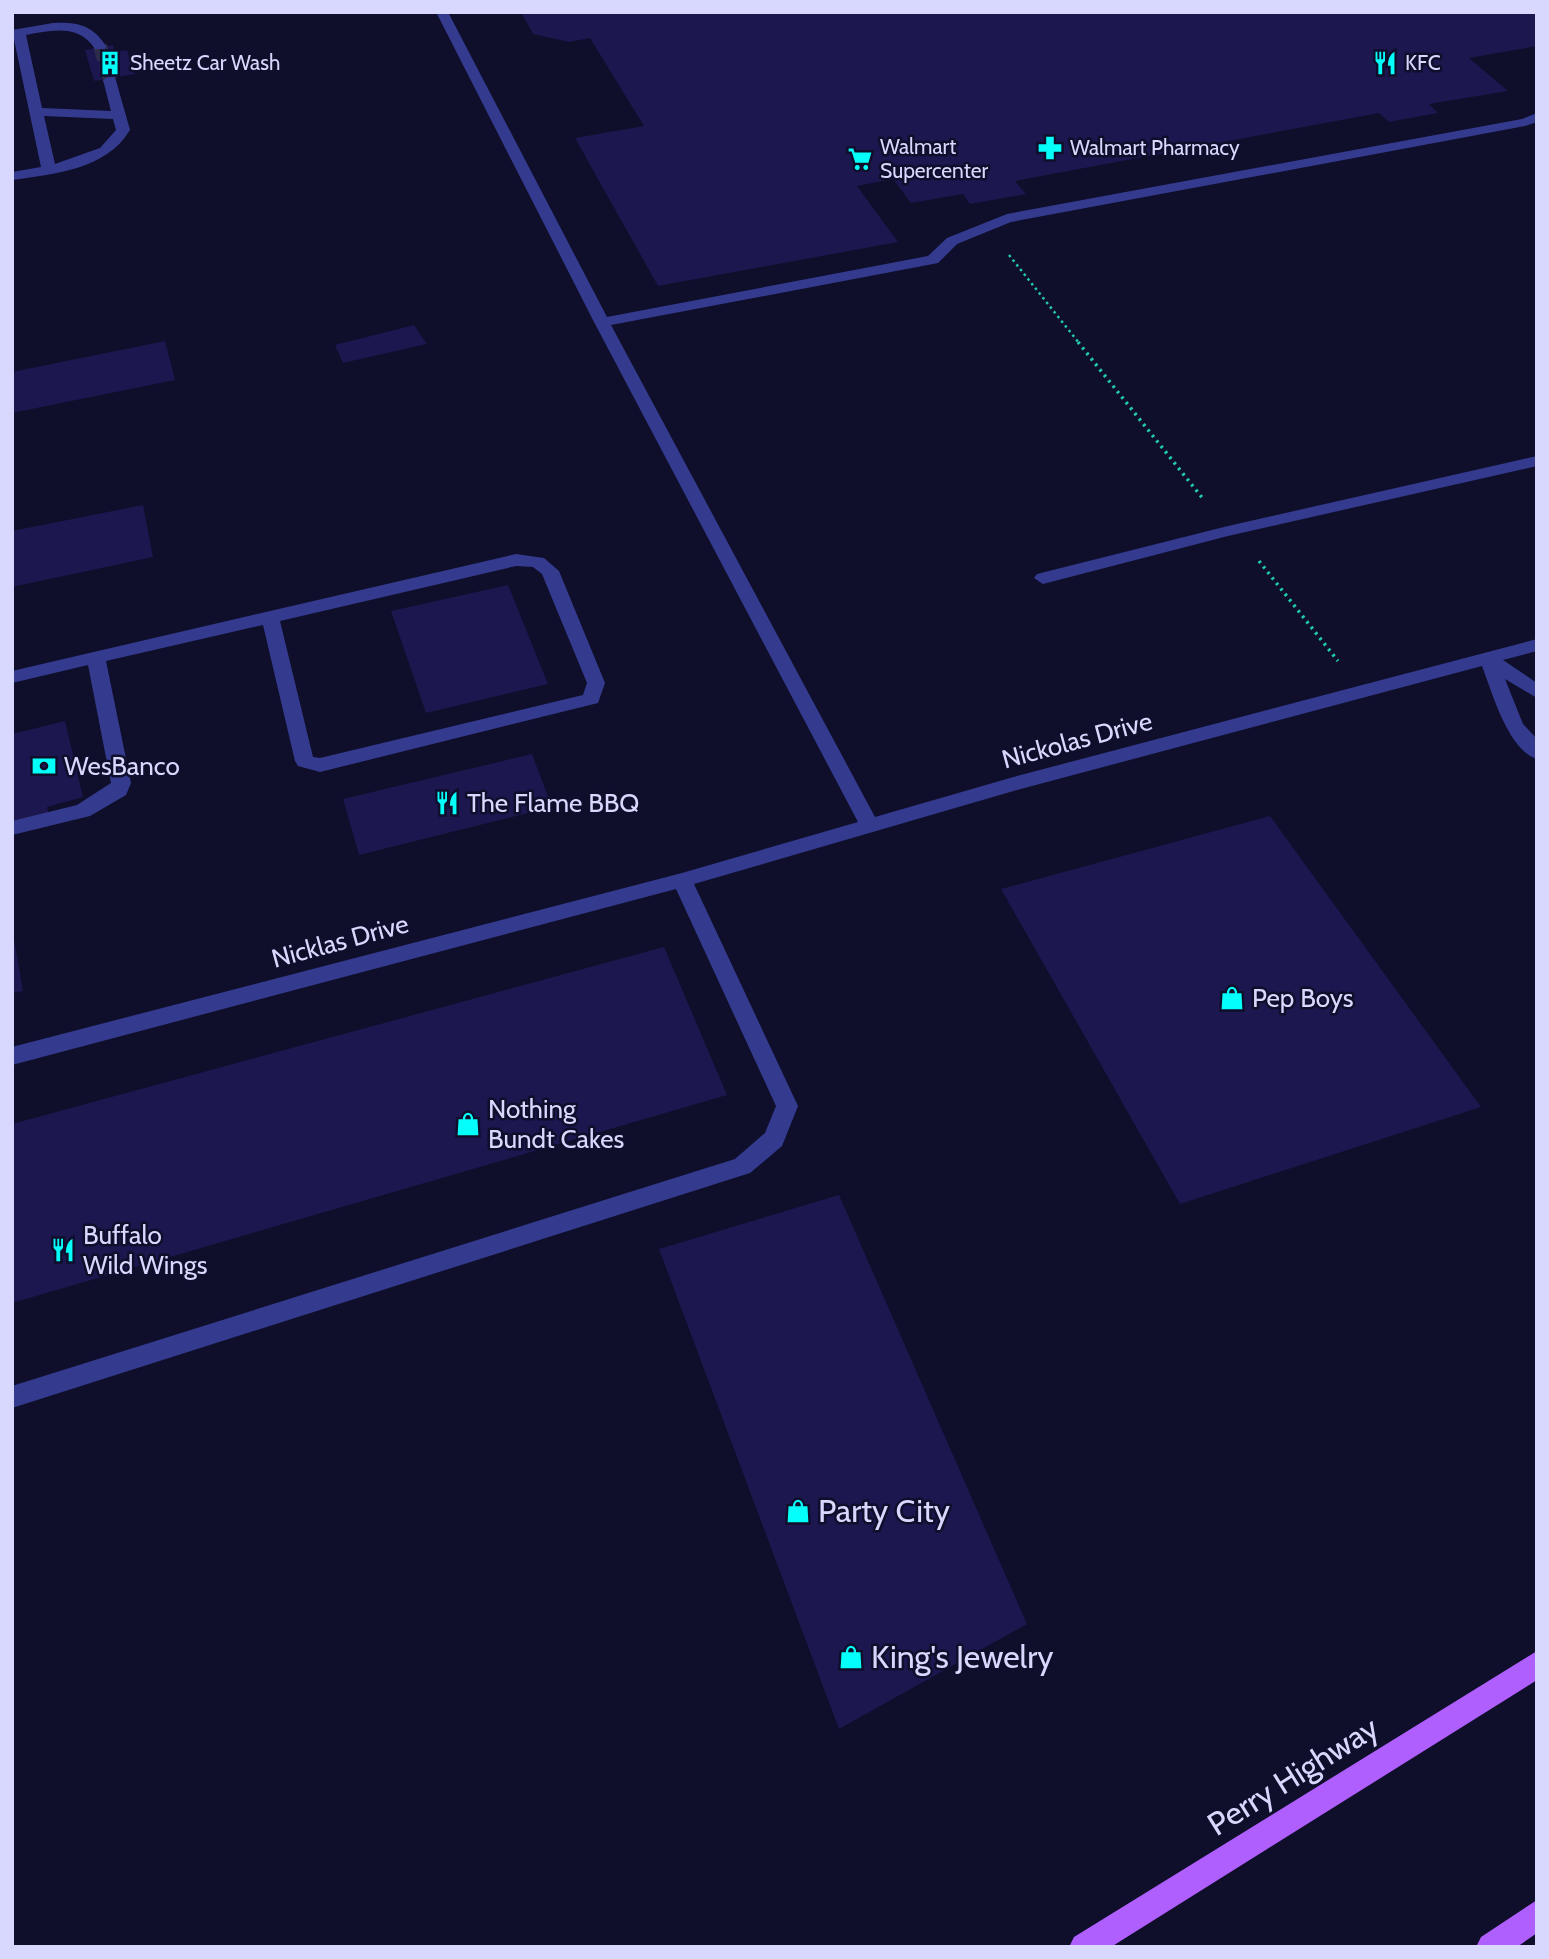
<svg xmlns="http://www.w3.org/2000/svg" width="1549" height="1959" font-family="Cabin,sans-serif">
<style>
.building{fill:#1c174e}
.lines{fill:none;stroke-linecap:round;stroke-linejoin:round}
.minor-tunnel{stroke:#2d2c4b;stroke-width:14;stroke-dasharray:14 7;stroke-linecap:butt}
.path-far1{stroke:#22c9ab;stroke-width:2.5;stroke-dasharray:2.5 3.5;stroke-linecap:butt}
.path{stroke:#22c9ab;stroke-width:3.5;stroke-dasharray:2.5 4.5;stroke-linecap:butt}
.minor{fill:#343b8f;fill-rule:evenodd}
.major{fill:#b05fff;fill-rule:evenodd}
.labels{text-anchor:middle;stroke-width:5;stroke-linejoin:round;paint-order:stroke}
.far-poi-label{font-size:21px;fill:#d8d8ff;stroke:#0f0e2b;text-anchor:start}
.street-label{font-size:26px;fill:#d8d8ff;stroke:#0f0e2b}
.poi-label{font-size:26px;fill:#d8d8ff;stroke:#0f0e2b;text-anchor:start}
.near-poi-label{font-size:32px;fill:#d8d8ff;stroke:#0f0e2b;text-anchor:start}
.near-street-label{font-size:32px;fill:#d8d8ff;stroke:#0f0e2b}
</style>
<rect width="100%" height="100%" fill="#0f0e2b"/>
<path class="building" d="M521,12H1537V46L1469,58L1508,91L1429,104L1438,113L1389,122L1379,113L1015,181L1026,194L970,204L963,194L911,203L893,179L857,186L898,242L658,286L575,138L644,126L590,38L569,42L533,34Z
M113,45L115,52L127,50L135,74L94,81L85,50Z
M414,325L427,344L343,363L335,345Z
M165,341L175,380L12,413V372Z
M143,505L153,557L12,587V531Z
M508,585L548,684L426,713L391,611Z
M65,721L83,797L47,807L49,816L12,825V734Z
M532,754L552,807L359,855L343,799Z
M1270,816L1481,1107L1180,1204L1001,889Z
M12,927L23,991L12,993Z
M664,947L727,1095L12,1303V1124Z
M839,1195L1027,1624L839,1729L659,1249Z"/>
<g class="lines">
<path class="minor-tunnel" d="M100,46L110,80"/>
<path class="path-far1" d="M1009,255L1079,343"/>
<path class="path" d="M1078,342L1204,500
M1259,561L1338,661"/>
<path class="minor" d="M436,12H448L607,317L928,256L947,238L1007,214L1522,119L1537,113V122L1525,126L1011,222L957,244L938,263L933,264L611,325L875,817L1017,776L1537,639V651L1503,660L1537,683V698L1505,679L1523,724L1537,739V759C1508,750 1492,692 1482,666L1017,790L694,884L798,1106L782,1146L750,1173L12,1408V1386L735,1159L765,1133L776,1106L676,889L12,1065V1047L682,873L858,822L594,322Z
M53,23C78,22 92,25 106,46L105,49H95C79,24 52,30 26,35L42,108L111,111L103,80L110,76L115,77L130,130C106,170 54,174 12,180V172L41,167L12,30ZM44,116L113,119L116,130L100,148L55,164Z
M1537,456V466L1228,536L1043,584L1034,578L1037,574L1228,526Z
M516,554L544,558L559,571L605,683L598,703L320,772L298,766L295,761L263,625L106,661L131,783L126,795L90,816L12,835V821L77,805L111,783L88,665L12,683V671ZM516,566L533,567L542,574L587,683L583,695L320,758L313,757L280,621Z"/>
<path class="major" d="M1537,1651V1680L1111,1947H1069L1074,1937Z
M1537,1900V1933L1517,1947H1476L1481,1937Z"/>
</g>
<defs>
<g id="building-bare" transform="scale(1.89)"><path d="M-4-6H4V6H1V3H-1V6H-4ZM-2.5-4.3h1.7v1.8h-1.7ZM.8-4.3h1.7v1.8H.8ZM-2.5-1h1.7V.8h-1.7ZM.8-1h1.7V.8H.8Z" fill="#04fffa" stroke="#0f0e2b" stroke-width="2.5" paint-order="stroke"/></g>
<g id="restaurant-bare" transform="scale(1.89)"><path d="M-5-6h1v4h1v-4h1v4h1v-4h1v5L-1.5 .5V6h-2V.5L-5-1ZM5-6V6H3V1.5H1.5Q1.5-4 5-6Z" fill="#04fffa" stroke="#0f0e2b" stroke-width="2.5" paint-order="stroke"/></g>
<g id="pharmacy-bare" transform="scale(1.89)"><path d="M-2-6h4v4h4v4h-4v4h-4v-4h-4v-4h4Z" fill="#04fffa" stroke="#0f0e2b" stroke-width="2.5" paint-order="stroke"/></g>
<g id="supermarket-bare" transform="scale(1.89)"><path d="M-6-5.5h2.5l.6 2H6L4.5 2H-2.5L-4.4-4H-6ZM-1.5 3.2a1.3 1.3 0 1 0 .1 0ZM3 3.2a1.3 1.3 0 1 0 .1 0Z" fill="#04fffa" stroke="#0f0e2b" stroke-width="2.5" paint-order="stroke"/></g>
<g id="bank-bare" transform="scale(1.89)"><path d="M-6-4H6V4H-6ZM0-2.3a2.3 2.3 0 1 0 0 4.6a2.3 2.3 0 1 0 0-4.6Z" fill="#04fffa" stroke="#0f0e2b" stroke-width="2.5" paint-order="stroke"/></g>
<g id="shop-bare" transform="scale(1.89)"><path d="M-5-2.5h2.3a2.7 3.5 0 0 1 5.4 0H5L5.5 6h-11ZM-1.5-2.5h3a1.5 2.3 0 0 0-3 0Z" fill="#04fffa" stroke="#0f0e2b" stroke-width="2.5" paint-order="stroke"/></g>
</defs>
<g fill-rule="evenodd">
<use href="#building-bare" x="110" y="63"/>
<use href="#restaurant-bare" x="1385" y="63"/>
<use href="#pharmacy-bare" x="1050" y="148"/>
<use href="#supermarket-bare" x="860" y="159"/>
<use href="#bank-bare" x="44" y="766"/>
<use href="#restaurant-bare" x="447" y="803"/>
<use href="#shop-bare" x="1232" y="998"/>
<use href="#shop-bare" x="468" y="1124"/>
<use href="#restaurant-bare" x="63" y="1250"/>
<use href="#shop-bare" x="798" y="1511"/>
<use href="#shop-bare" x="851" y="1657"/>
</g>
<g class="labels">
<g class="far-poi-label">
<text x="130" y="70">Sheetz Car Wash</text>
<text x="1405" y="70">KFC</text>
<text x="880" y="154">Walmart<tspan x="880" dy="24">Supercenter</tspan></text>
<text x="1070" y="155">Walmart Pharmacy</text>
</g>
<g class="street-label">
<text transform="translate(1077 740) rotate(-15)" y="9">Nickolas Drive</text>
<text transform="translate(340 941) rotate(-15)" y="9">Nicklas Drive</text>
</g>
<g class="poi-label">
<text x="64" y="775">WesBanco</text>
<text x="467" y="812">The Flame BBQ</text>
<text x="1252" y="1007">Pep Boys</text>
<text x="488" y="1118">Nothing<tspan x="488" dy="30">Bundt Cakes</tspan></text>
<text x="83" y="1244">Buffalo<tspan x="83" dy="30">Wild Wings</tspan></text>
</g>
<g class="near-poi-label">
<text x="818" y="1522">Party City</text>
<text x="871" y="1668">King's Jewelry</text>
</g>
<g class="near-street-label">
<text transform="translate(1293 1776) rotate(-32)" y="11">Perry Highway</text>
</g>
</g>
<rect width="1549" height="1959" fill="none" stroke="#d8d8ff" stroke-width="28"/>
</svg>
